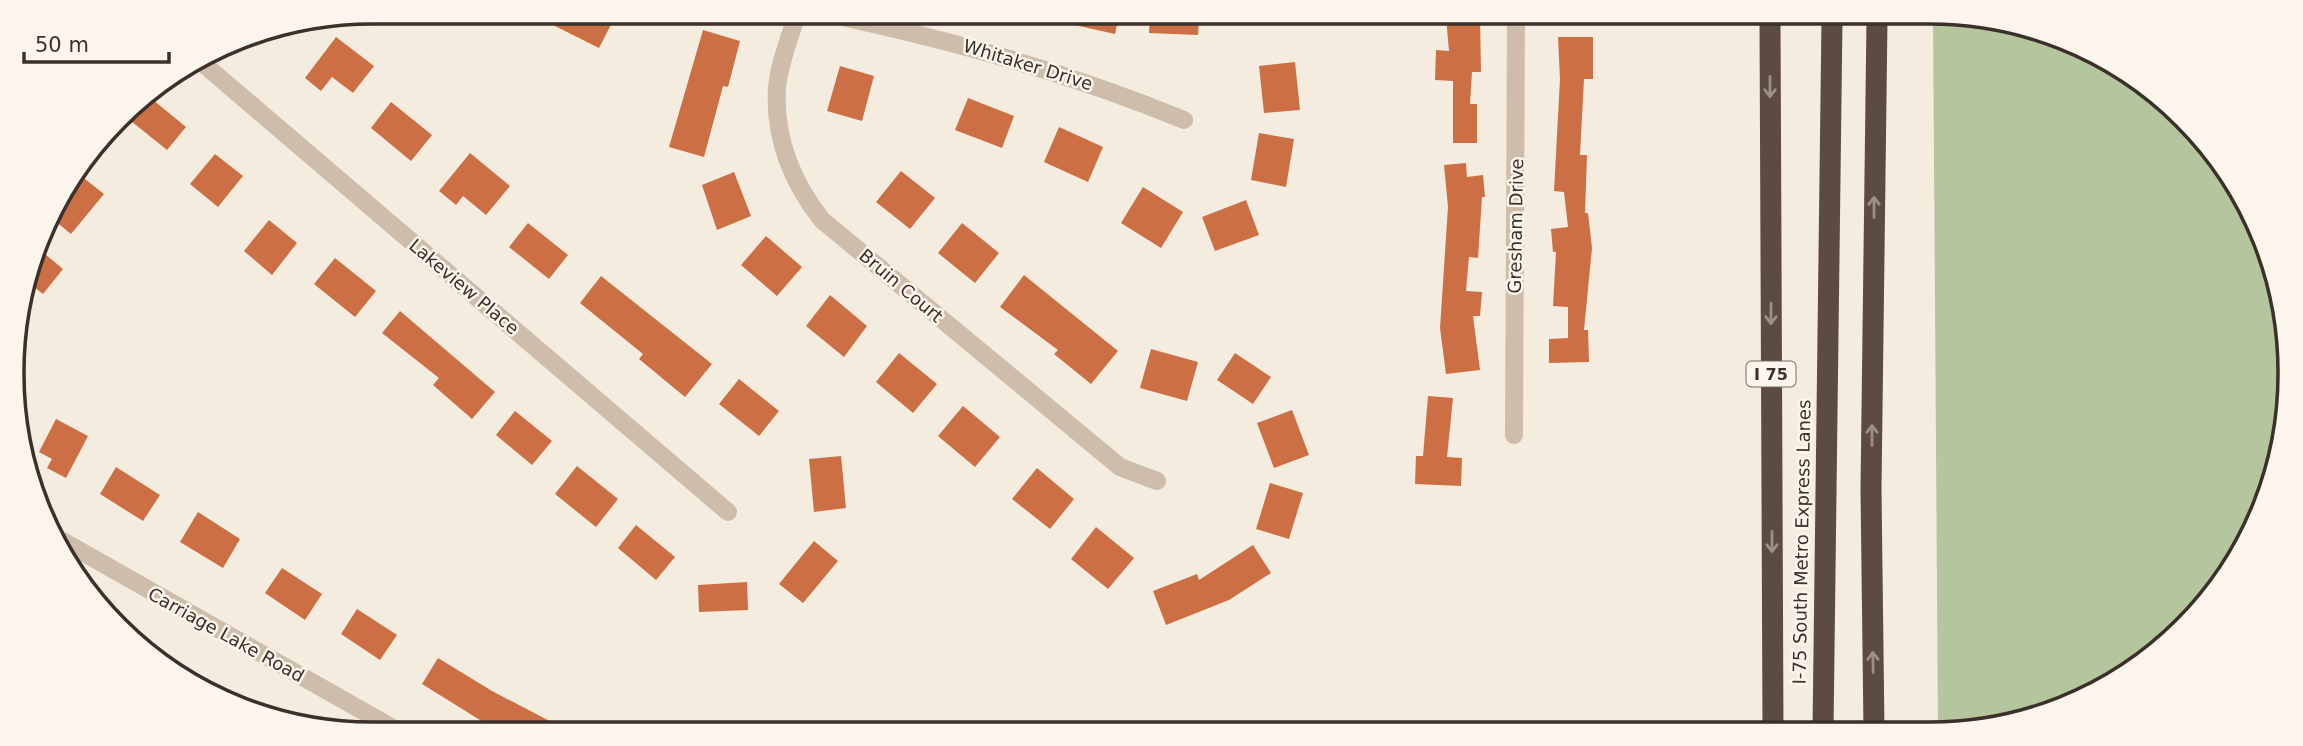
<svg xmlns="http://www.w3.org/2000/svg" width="2303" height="746" font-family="'DejaVu Sans',sans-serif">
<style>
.green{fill:#b5c59e}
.building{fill:#cc6f45}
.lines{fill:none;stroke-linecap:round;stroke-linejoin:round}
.street{stroke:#cebdaa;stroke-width:18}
.highway{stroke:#5c4b40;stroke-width:21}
.oneway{stroke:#9c8f85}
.labels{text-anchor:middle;stroke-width:5;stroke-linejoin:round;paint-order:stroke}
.shield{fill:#fbf5ec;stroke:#756b64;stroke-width:2}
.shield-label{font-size:16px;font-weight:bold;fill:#3b302a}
.street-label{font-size:18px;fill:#3b302a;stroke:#fbf5ec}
.rim{fill:none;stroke:#3b302a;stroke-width:3.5}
</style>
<rect width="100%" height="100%" fill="#f4ecdf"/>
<path class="green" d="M1933,19H2001L2131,73L2230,173L2284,303V444L2243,553L2168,644L2089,697L1977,731H1938Z"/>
<path class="building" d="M529,13H617L599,48Z
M1062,15H1119L1115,34L1061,22Z
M1150,16H1199L1198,35L1149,33Z
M1446,17H1480L1481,72H1472L1470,104H1477V143H1453V81L1435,80L1436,50L1449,51Z
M703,30L740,41L728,87L723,86L704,157L669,147Z
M336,37L374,66L353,93L332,77L321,91L305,78Z
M1558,37H1593V79H1584L1580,155H1587L1585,213H1588L1592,248L1584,330H1588L1589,362L1549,363V339L1568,338V307L1553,306L1556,252H1553L1551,229L1568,227L1564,192L1554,191L1560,79Z
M1295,62L1300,110L1264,113L1259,66Z
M840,66L874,76L862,121L827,111Z
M147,95L186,127L167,150L126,117Z
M968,98L1014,116L1002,148L955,130Z
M391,102L432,135L411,161L371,128Z
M1059,127L1103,147L1088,182L1044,162Z
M1259,133L1294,139L1286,187L1251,180Z
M470,153L510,186L486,215L463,196L456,205L439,191Z
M215,154L243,176L218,207L190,184Z
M1466,163L1467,177L1483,175L1485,197H1482L1478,258L1469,257L1466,291L1482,292L1480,316H1473L1480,370L1446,374L1440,328L1448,207L1444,165Z
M901,171L935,198L910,229L876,202Z
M734,172L751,216L717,230L702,185Z
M80,175L104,194L71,234L49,216Z
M1143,187L1183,212L1161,248L1121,223Z
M1246,200L1259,235L1215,251L1202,217Z
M269,220L297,243L272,275L244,251Z
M528,223L568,255L549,279L509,247Z
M962,223L999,253L975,283L938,253Z
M766,236L802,267L777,296L741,265Z
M39,249L63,269L43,294L29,283Z
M335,258L376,291L355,317L314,284Z
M1024,275L1118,351L1091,384L1054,354L1058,350L1000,307Z
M601,276L712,364L685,397L639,359L643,354L580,303Z
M830,295L867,326L844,357L806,326Z
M400,311L495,392L472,419L433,385L439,378L382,333Z
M1151,349L1198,362L1187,401L1140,388Z
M899,353L937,384L913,413L876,382Z
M1235,353L1271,377L1253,404L1217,380Z
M739,379L779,411L759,436L719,404Z
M1428,396L1453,398L1447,457L1462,458L1461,486L1415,484L1416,456H1423Z
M963,406L1000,437L975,467L938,436Z
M1292,410L1309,455L1274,468L1257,423Z
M515,411L552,441L532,465L496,435Z
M56,419L88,436L66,478L47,468L52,459L39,452Z
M841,456L846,508L814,512L809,459Z
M577,466L618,499L596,527L555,494Z
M116,467L160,495L143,521L100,494Z
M1037,468L1074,499L1050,529L1012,499Z
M1270,483L1303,493L1289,539L1256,529Z
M198,512L240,539L223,568L180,542Z
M636,525L675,557L656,580L618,548Z
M1096,527L1134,558L1108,589L1071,559Z
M814,541L838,561L803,603L779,584Z
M1253,545L1271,573L1229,600L1166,625L1153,591L1197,574L1199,580Z
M282,568L322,594L305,620L265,593Z
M747,582L748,610L699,612L698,585Z
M357,609L397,635L380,660L341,634Z
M438,658L492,691L561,727H494L480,720L422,684Z"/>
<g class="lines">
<path class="street" d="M797,14C790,37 779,64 777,88C774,138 792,182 822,220L1120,467L1157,481
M828,14C950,40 1068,72 1184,120
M200,61L728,512
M1514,435L1516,17
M61,540L391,727"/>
<path class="highway" d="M1770,18L1773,730
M1823,730L1832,19
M1874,730L1871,489L1877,19"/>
</g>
<defs><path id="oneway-shaft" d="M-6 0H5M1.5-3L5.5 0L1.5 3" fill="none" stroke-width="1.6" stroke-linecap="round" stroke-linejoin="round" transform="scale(1.75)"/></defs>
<g class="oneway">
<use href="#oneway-shaft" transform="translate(1770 87) rotate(90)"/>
<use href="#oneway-shaft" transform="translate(1874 207) rotate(-90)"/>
<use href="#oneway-shaft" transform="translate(1771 314) rotate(90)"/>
<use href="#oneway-shaft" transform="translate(1872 435) rotate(-90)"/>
<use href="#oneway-shaft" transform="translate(1772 542) rotate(90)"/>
<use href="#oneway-shaft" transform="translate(1873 662) rotate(-91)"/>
</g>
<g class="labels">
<rect class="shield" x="1746.5" y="361.5" width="49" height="25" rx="5"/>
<g class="shield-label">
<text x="1771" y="380">I 75</text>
</g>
<g class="street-label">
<text transform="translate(1028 65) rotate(17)" y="6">Whitaker Drive</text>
<text transform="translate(1516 226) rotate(-89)" y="6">Gresham Drive</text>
<text transform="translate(901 286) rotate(40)" y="6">Bruin Court</text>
<text transform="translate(464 287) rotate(40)" y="6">Lakeview Place</text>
<text transform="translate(1802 542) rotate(-89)" y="6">I-75 South Metro Express Lanes</text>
<text transform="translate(226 635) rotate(29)" y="6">Carriage Lake Road</text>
</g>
</g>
<path d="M0 0H2303V746H0ZM372 24H1930A348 348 0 0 1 2278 372V374A348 348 0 0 1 1930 722H372A348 348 0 0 1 24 374V372A348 348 0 0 1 372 24Z" fill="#fbf5ec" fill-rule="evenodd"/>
<path class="rim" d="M372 24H1930A348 348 0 0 1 2278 372V374A348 348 0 0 1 1930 722H372A348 348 0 0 1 24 374V372A348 348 0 0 1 372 24Z"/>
<path d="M24 52v10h145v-10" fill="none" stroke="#3b302a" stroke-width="3.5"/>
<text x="35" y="52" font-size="21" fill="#3b302a" stroke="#fbf5ec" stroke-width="5" paint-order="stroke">50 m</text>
</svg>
